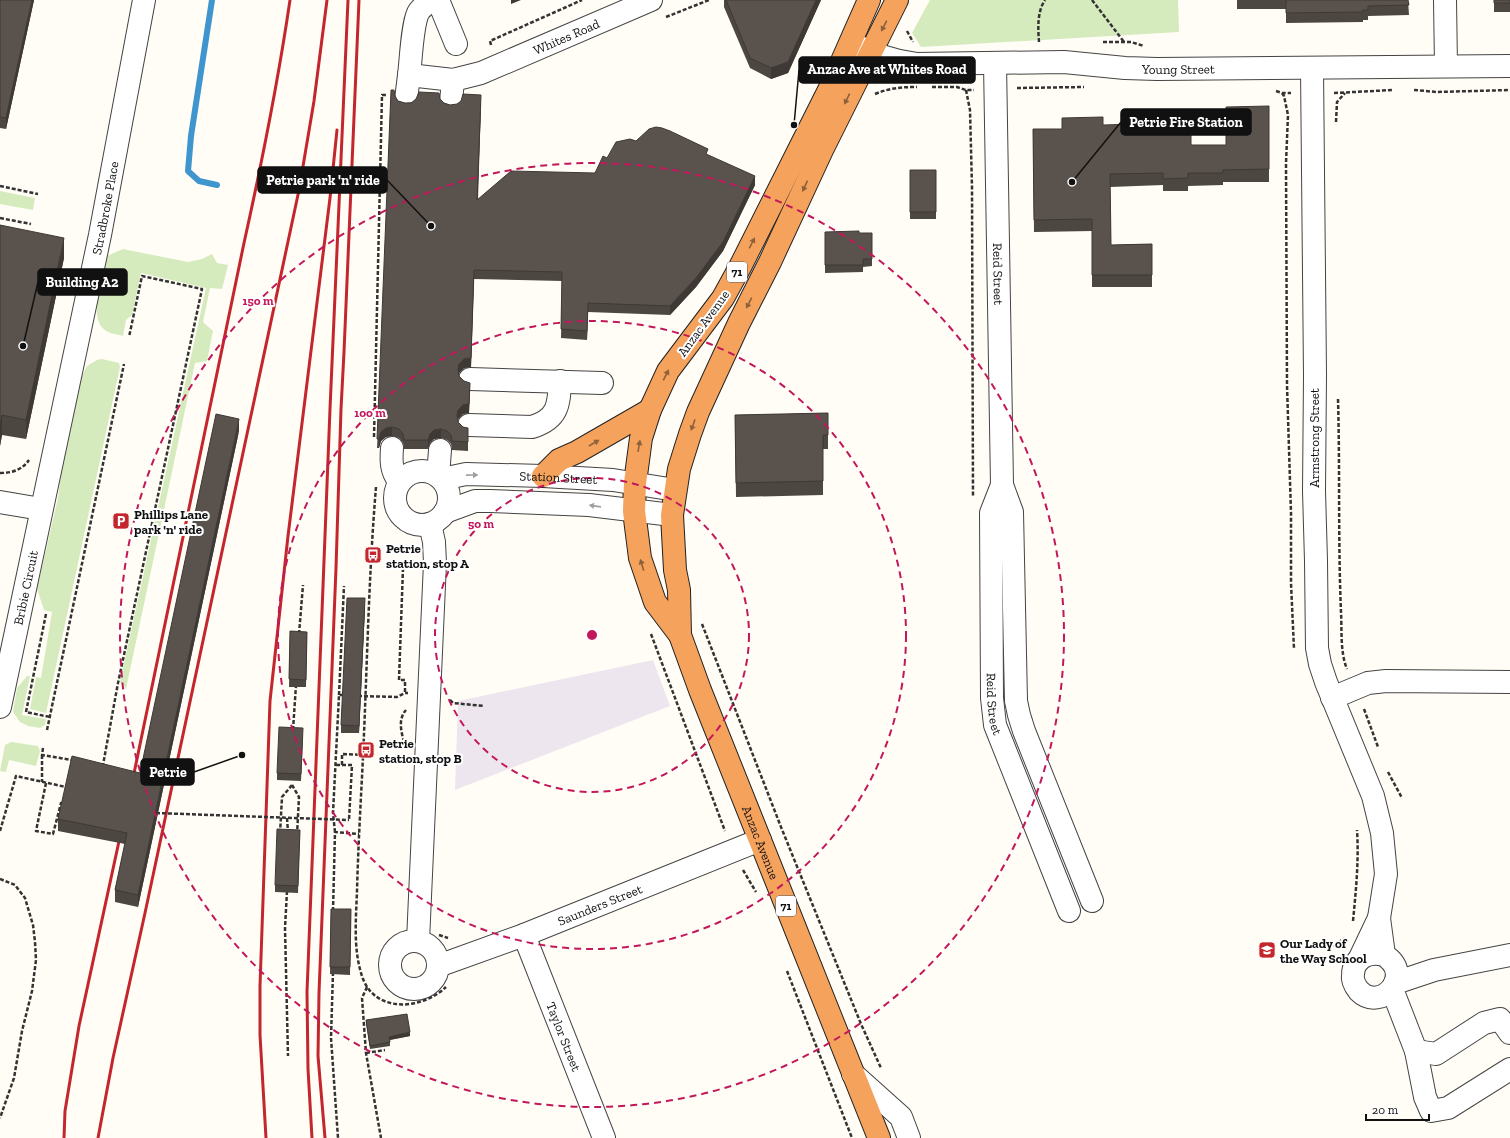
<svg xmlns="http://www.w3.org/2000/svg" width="1510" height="1138" font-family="'Zilla Slab',serif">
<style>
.industrial{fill:#eee6ef}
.green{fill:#d5ebbd}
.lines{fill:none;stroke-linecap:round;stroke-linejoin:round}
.stream{stroke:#3f96cf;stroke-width:6}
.minor-casing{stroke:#444;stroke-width:24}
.highway-casing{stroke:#222;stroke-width:24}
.path{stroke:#333;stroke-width:2.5;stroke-dasharray:4 2;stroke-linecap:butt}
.minor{stroke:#fff;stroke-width:22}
.highway{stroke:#f5a25d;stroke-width:22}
.rail{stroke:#c4262e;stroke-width:3}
.path-bridge{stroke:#333;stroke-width:2.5;stroke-dasharray:4 2;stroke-linecap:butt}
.wall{fill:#4d4742}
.shaded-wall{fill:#3f3936}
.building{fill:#5a524d;stroke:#3f3936}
.oneway{fill:#8e613b}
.oneway2{fill:#a0a0a0}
.ring{fill:none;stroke:#c2185b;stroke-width:2;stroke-dasharray:7 5}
.labels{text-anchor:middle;stroke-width:4;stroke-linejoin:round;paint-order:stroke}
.shield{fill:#fff;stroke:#585858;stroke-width:1}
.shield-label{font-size:12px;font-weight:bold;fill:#111}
.street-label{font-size:13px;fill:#111;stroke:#fff}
.poi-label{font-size:13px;font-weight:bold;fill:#111;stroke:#fff;text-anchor:start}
.centre{fill:#c2185b;stroke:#fff;stroke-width:2}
.ring-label{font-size:12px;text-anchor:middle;font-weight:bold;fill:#c2185b;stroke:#fff;stroke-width:4;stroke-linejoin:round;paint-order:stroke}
.leader{fill:none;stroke:#111;stroke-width:1.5}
.callout-dot{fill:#111;stroke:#fff;stroke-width:1.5}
.callout{fill:#111;stroke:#111;stroke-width:1.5}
.callout-label{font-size:14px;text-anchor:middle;font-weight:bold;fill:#fff}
</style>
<rect width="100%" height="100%" fill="#fffdf5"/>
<path class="industrial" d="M653,660L670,706L455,790L458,701Z"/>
<path class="green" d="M930,0H1178L1179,32L921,47L912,33Z
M0,191L35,198L33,210L0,204Z
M123,249L188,262L202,259L212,254L217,263L228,265L222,289L210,288L203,322L213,331L207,361L195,363L126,689L120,682L206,288L141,273L132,315L126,320L123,336C117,334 110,334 105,330C87,318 103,273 107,256Z
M102,359L119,363L120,367L46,713L30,709L36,677L41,678L52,612L44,610L37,589L58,498L62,465L80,380L87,366L97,360Z
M27,676H30L22,715L46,719L45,725L40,728L28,726L20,722L13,712L17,688Z
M11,742L38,746L40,751L36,766L9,760L6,772L0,771L5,745Z"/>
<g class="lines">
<path class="stream" d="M212,0L191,136L188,171L199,181L217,185"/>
<g class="minor-casing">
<g id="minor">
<path id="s1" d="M432,0C427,4 421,7 418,13C412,26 411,60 409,75L453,80L481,73L651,0"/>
<path d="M438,0L456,44"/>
<path d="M1445,0L1446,66"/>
<path id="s2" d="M853,44C875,54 892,61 916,64L1064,62L1125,68L1157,69L1510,66"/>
<path id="s3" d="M995,63L1002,485L1012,512L1016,701L1019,715L1024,731L1092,901"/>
<path d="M1312,68L1315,375L1314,491L1316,561L1317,648L1320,664L1326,682L1373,796L1382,833L1386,874L1379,918L1359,960"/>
<path d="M406,100L409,75"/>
<path d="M451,102L453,80"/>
<path d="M470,379L602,383"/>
<path d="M469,425L532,427C558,419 559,405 560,381"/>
<path d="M392,448C391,461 391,471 399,481"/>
<circle cx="422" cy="498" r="27"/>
<path d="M438,476L440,450"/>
<path id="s4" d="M442,479L466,474L543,476L613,480L675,490"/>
<path id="s5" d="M1002,485L991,513L992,698L995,725L1069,911"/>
<path d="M0,502L41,509"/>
<path d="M445,512L475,501H490L589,505L672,515"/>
<path d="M1332,698L1368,683L1386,681L1510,682"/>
<path id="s6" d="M0,707L100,235L144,0"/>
<path d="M1379,918L1384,955C1416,975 1381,1013 1359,991C1355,986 1352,980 1353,974C1354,957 1370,951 1384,955"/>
<path id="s7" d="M524,935L604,1138"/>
<path d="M418,941L435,563L434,542L430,524"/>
<circle cx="414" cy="965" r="24"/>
<path id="s8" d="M438,966L524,935L760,840"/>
<path d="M1395,983L1434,970L1510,955"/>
<path d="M1392,989L1416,1051L1425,1097L1431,1111L1448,1108L1510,1069"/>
<path d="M1416,1051L1436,1054L1484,1023L1500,1019L1510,1033"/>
<path d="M853,1074L901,1117L909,1138"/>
</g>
</g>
<g class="highway-casing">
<g id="highway">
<path id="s9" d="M869,0L831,86L740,267L723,298L668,371L650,410L641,438L635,483L634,511L640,558L655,602L680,635L700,690L879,1138"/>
<path d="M543,476L559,460L577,452L650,410"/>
<path d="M680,635L679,590L675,570L672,515L679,469L690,434L698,412L739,323L770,262L822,150L897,0"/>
</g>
</g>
<path class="path" d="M1092,0L1124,42
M666,17L709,0
M907,31L913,42
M1039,42C1038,28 1037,12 1045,0
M1103,42H1131L1144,46
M491,45L490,41L582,0
M932,87H957L966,90H974
M1017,88L1084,87
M966,90L970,110L972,187L973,497
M1414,90L1437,92L1510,90
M1276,91L1282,93H1291
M1282,93L1284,96L1288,115L1286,163L1287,385L1291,513V583L1294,649
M1334,93L1393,90
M875,94C889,88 902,87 917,87
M1336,122L1337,102L1345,93
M0,186L38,194
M0,218L31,224
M1338,399C1340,470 1338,541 1341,612C1342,630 1340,652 1347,669
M374,437L382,95H386
M0,473C12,473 22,470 29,460
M376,487C368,583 367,680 362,777C360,815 358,853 357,891C356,919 353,949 362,976C374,1014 422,1010 446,987
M403,568L399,680H405V693
M46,614L26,712L50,717
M702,624L781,827L861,1024L881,1068
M299,634L303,585
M651,634L725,831
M339,695L344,586
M358,696L397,697L405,693H408
M450,700L453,703L484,706
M1364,709L1378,747
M47,730L124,364
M293,730L296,685
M404,742C401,731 398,719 406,710
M43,748L42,755L72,760
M42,755V782
M101,765H103L118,683L202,289L142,276L129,337
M336,765H352L349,820
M342,765V754L363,755
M1388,772L1402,798
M46,783L36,831L53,834L61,803H63
M292,785L299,797L297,835L289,844L280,834L282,797Z
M287,818L288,832
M0,831L16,776L66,787
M335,832L333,813L339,695H345
M743,870L756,892
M0,879L15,885L25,898L33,925L35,942L36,960L32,991L22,1031L14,1078L0,1118
M287,891L285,928L288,1056
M333,911L335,832L359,834
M1353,921C1356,890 1359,860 1357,830
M439,935L448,938
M1328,949L1345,938
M787,971L852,1138
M333,972L331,1038L338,1138
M367,987L362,998L366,1053L381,1138
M366,1053L385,1050"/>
<use href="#minor" class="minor"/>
<use href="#highway" class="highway"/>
<path class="rail" d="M132,783L244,243C262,162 278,82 290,0
M64,1138L65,1111L79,1026L121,832
M98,1138L113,1058L145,913L299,190L314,101L327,0
M266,1138L260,1035V986L270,701L288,536L330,198L337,130
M312,1138L308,1069L307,992L330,409L348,0
M325,1138L318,1056L319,993L336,568L341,409L344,352L359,0"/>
<path class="path-bridge" d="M156,813L349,820"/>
</g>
<path class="wall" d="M0,0H34L6,129L0,128Z
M724,0H821L788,73L771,79L750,68L724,7Z
M1237,0H1408L1409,15L1368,16V20H1363V22L1286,23V9H1237Z
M1494,0H1510V12H1494Z
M395,96L398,101L405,103L440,99L444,103L450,105L481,104L478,200L595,173L607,158L636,141L708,155L755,185L723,251L696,287L670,315L588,312L587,340L561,338L562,281L474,279L471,367L464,368L459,373V376L470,392L469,413L463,414L458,419V422L468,437V451L452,450L451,444L447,440L441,438L434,439L430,443L428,449H404L403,443L399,438L392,436L386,437L381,441L379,448H377Z
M1269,106V182H1223V185L1188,186V191H1163V185L1110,187L1111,245L1152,244V287H1092V231L1034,232L1033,129H1062L1103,125L1191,145H1226Z
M910,170H936V219H910Z
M0,225L64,258L26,439L2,435L0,446Z
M825,232L859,233H872V266L863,267V272L825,273Z
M828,413V449H823V495L736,497L735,415Z
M239,431L138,907L115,902V890L125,844L58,831V819L140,773Z
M365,606L359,733H341V725Z
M290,631L307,632L306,687H289Z
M303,735L301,781L277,780V773Z
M300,830L298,893L275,892V885Z
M331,909H351L350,975L330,974Z
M366,1020L410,1036L390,1040V1046L370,1049L366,1023Z"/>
<path class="shaded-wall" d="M32,0H34L6,129V118Z
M511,0H521L511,4Z
M816,0H821L788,73L771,79V68Z
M481,95V104L477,209V200Z
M755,176V185L723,251L696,287L670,315V306Z
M64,238V258L26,439V420Z
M474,270L471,367L464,368L459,373L458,378V369Z
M588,303V312L587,340V331Z
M470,383L469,413L463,414L458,419L457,424V415L458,410Z
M2,415V435L0,446V426Z
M239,419V431L138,907V895Z
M392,427V436L386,437L381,441L379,448V439L381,432L386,428Z
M441,429V438L434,439L430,443L428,449V440L430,434L434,430Z
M365,598V606L359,733V726Z
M410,1032V1036L389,1040V1037Z"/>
<path class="building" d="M0,0H32L6,118L0,117Z
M726,0H816L788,62L771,68L750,58Z
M1286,0H1408L1409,5L1368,6V10H1363V12L1286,13Z
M1494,0H1510V3H1494Z
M391,90H394L395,96L398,101L405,103H411L416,99L419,92L439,93L440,99L444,103L450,105L457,104L461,101L463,94L481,95L477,200L511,171L595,173L603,156L607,158L616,142L630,139L636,141L649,129L656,127L662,128L670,131L708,149L706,154L755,176L723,242L696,278L670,306L588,303L587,331L561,329L562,272L474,270L471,358L464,359L459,364L458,369L459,376L464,381L470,383L469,404L463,405L458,410L457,415L458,422L463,427L468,428V442L452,441L451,435L447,431L441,429L434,430L430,434L428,440H404L403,434L399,429L392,427L386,428L381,432L379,439H377Z
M1269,106V169L1223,170V173H1188V178L1163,179V173L1110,174L1111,245L1152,244V275H1092V219L1034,220L1033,129H1062V118L1103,117V125L1138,124V118H1161V110H1191V145H1226V107Z
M910,170H936V212H910Z
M0,225L64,238L26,420L2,415L0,426Z
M859,231V233H872V259H863V265H825V232Z
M828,413V435H823V481L736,483L735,415Z
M216,414L239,419L138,895L115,890L127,833L58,819L72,756L140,773Z
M347,598H365L359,726L341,725Z
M290,631L307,632L306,680L289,679Z
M279,727L303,728L301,774L277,773Z
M277,829L300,830L298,886L275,885Z
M331,909H351L350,967H330Z
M407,1014L410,1032L389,1037L390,1042L370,1046L366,1020Z"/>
<defs><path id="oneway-solid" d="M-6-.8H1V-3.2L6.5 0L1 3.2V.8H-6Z"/></defs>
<g class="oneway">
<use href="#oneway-solid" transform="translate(884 26) rotate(117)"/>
<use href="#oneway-solid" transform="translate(847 99) rotate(116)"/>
<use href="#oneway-solid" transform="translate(805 186) rotate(115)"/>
<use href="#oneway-solid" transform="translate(752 243) rotate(-63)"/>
<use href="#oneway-solid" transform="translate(749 303) rotate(117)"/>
<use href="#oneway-solid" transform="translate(666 375) rotate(-63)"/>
<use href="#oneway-solid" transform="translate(693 425) rotate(110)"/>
<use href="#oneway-solid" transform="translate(594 443) rotate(-30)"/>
<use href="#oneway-solid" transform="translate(639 446) rotate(-80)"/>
<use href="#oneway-solid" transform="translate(642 565) rotate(-107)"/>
</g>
<g class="oneway2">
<use href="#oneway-solid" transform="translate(472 475) rotate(-1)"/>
<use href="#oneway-solid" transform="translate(595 506) rotate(-172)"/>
</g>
<g class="ring">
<circle cx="592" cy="635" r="157"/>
<circle cx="592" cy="635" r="314"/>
<circle cx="592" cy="635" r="472"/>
</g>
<defs>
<g id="parking-square" transform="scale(0.9)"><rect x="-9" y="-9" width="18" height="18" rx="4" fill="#c4262e" stroke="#fff"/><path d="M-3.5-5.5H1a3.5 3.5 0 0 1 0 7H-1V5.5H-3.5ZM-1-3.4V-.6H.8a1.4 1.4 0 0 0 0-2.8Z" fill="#fff"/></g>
<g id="bus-square" transform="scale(0.9)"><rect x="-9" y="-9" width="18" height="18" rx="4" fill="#c4262e" stroke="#fff"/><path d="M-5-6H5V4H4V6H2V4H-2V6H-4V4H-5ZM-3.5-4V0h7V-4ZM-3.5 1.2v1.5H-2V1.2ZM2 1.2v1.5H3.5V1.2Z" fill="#fff"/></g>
<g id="school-square" transform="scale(0.9)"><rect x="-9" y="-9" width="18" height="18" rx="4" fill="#c4262e" stroke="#fff"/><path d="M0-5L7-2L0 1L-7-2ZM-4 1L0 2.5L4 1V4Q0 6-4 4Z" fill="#fff"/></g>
</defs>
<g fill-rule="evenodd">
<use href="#parking-square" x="121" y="521"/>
<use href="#bus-square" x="373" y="555"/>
<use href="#bus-square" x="366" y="750"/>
<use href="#school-square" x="1267" y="950"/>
</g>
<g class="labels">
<g class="shield">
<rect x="727" y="262" width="20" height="20" rx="3"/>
<rect x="776" y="896" width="20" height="20" rx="3"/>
</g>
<g class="shield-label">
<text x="737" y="276">71</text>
<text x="786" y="910">71</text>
</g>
<g class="street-label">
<text dy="5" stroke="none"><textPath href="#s1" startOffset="248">Whites Road</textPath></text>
<text dy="5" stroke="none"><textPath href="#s2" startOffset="329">Young Street</textPath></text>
<text dy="5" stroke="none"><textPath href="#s6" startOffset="510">Stradbroke Place</textPath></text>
<text dy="5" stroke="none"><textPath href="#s3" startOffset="211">Reid Street</textPath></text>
<text transform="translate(703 323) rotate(-54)" y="5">Anzac Avenue</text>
<text transform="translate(1314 438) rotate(-90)" y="5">Armstrong Street</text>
<text dy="5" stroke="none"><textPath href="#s4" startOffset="117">Station Street</textPath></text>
<text dy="5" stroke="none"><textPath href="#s6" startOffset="122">Bribie Circuit</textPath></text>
<text dy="5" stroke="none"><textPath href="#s5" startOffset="221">Reid Street</textPath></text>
<text dy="5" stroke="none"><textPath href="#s9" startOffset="927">Anzac Avenue</textPath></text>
<text dy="5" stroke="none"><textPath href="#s8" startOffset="173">Saunders Street</textPath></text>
<text dy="5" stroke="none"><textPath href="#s7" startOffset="109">Taylor Street</textPath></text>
</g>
<g class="poi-label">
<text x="134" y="519">Phillips Lane<tspan x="134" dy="15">park 'n' ride</tspan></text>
<text x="386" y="553">Petrie<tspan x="386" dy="15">station, stop A</tspan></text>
<text x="379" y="748">Petrie<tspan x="379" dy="15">station, stop B</tspan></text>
<text x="1280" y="948">Our Lady of<tspan x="1280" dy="15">the Way School</tspan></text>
</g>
</g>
<circle cx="592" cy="635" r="6" class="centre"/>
<g class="ring-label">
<text x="258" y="305">150 m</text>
<text x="370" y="417">100 m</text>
<text x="481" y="528">50 m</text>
</g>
<path class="leader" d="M794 125L799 70M1072 182L1121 122M431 226L387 180M23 346L38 282M242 755L194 772"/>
<g class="callout-dot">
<circle cx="794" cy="125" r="4"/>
<circle cx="1072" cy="182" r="4"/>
<circle cx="431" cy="226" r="4"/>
<circle cx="23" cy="346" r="4"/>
<circle cx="242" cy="755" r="4"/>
</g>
<g class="callout">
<rect x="799" y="57" width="176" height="26" rx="4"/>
<rect x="1121" y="109" width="130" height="26" rx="4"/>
<rect x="258" y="167" width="129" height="26" rx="4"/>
<rect x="38" y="269" width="89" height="26" rx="4"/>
<rect x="141" y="759" width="53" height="26" rx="4"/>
</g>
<g class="callout-label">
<text x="887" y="74">Anzac Ave at Whites Road</text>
<text x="1186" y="127">Petrie Fire Station</text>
<text x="323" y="185">Petrie park 'n' ride</text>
<text x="82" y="287">Building A2</text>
<text x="168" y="777">Petrie</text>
</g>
<path d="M1366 1114v6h63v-6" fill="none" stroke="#111111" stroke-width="2"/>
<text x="1372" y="1114" font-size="12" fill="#111111" stroke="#ffffff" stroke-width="3" paint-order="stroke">20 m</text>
</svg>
